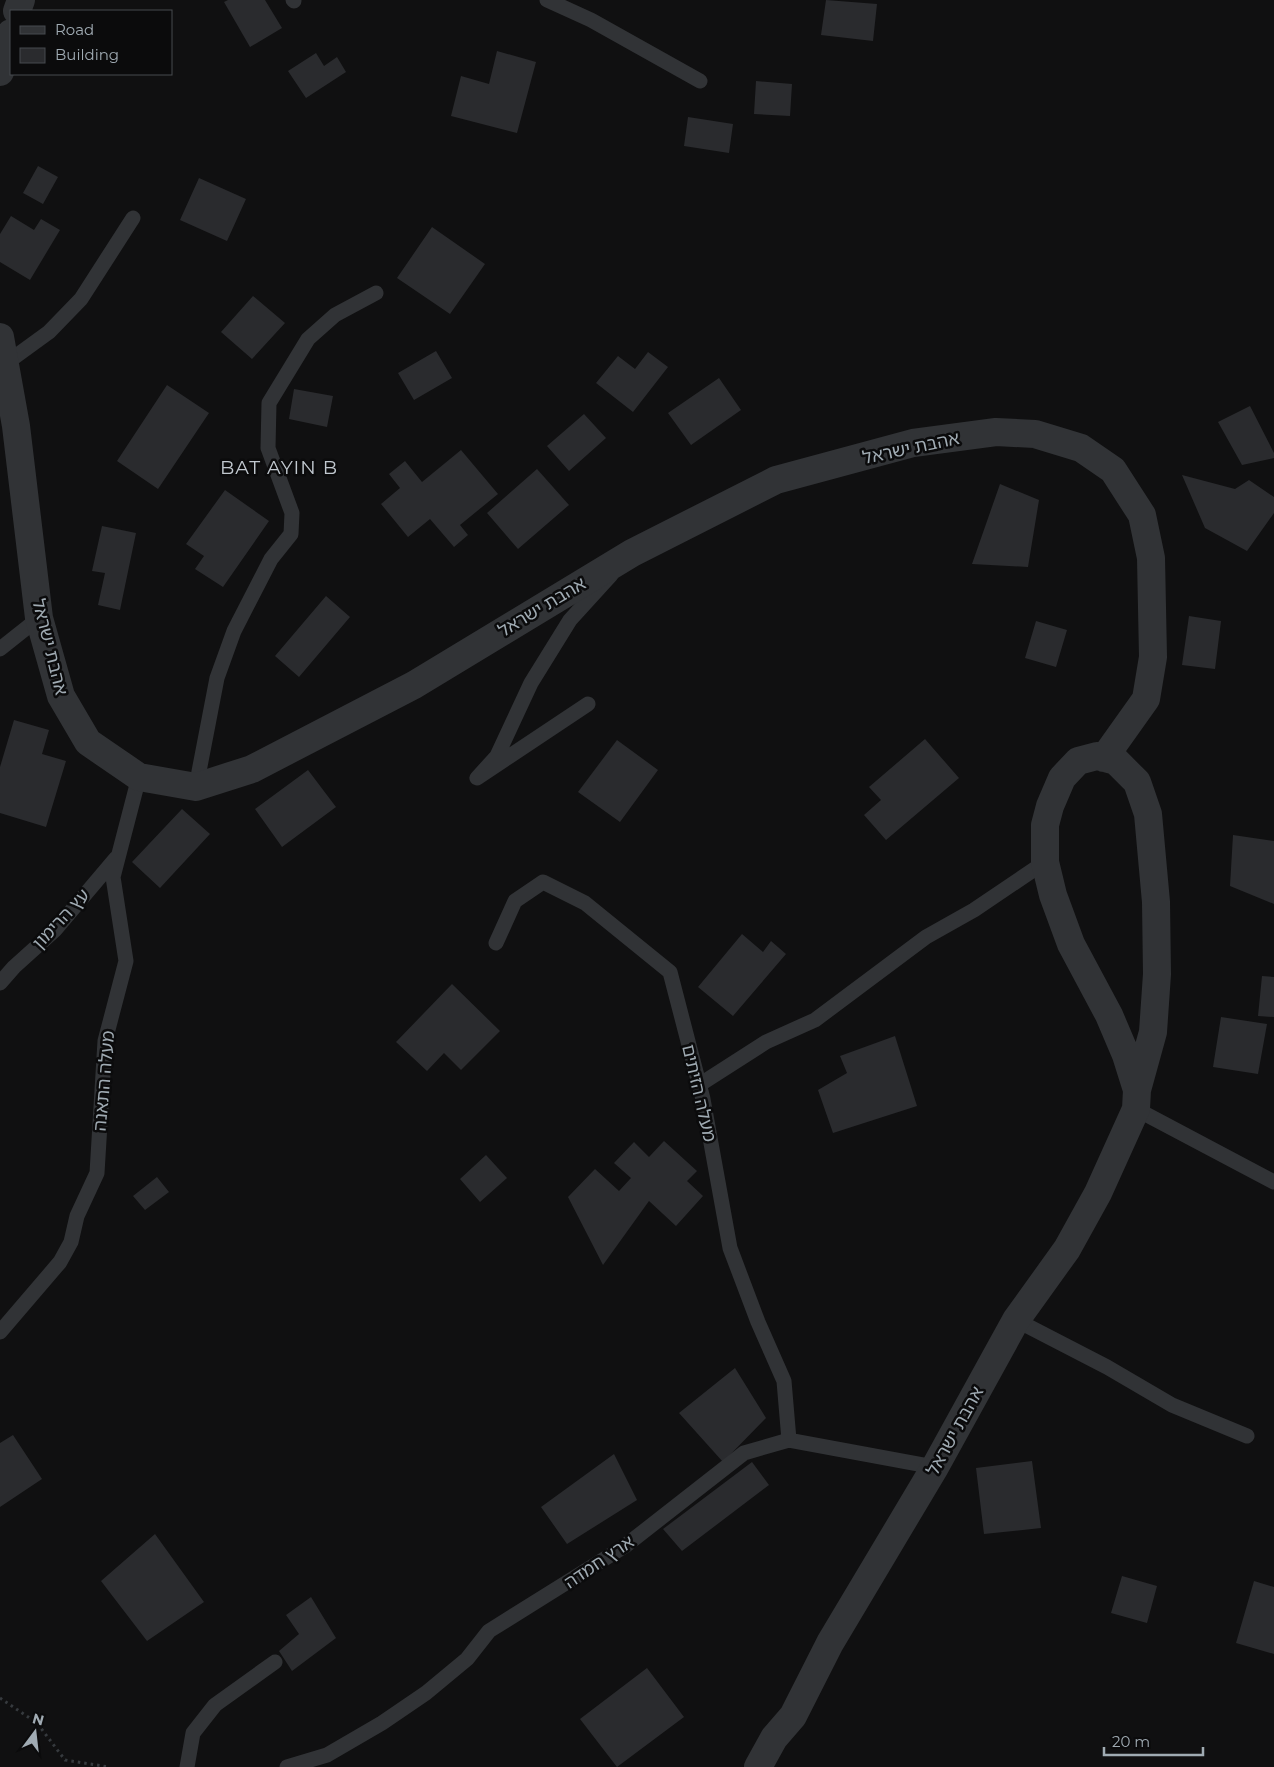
<svg xmlns="http://www.w3.org/2000/svg" width="1274" height="1767" font-family="Montserrat,'Noto Sans Hebrew',sans-serif">
<style>
.building{fill:#2a2b2e}
.lines{fill:none;stroke-linecap:round;stroke-linejoin:round}
.path{stroke:#363a3e;stroke-width:3;stroke-dasharray:2.5 4;stroke-linecap:butt}
.service{stroke:#313336;stroke-width:15}
.minor{stroke:#313336;stroke-width:28}
.labels{text-anchor:middle;stroke-width:5;stroke-linejoin:round;paint-order:stroke}
.street-label{font-size:18px;fill:#a0abb3;stroke:#0b0b0c}
.neighbourhood-label{font-size:19px;letter-spacing:1px;fill:#c1c8cf;stroke:#0b0b0c}
</style>
<rect width="100%" height="100%" fill="#101011"/>
<path class="building" d="M228,0H265L282,28L250,47L224,2Z
M826,0L877,4L873,41L821,35Z
M497,51L536,62L517,133L451,116L461,76L489,84Z
M316,53L324,66L337,57L346,72L306,98L288,71Z
M756,81L792,84L790,116L754,114Z
M688,117L733,124L729,153L684,146Z
M38,166L58,177L43,204L23,193Z
M199,178L246,199L227,241L180,220Z
M11,216L34,230L41,219L60,230L30,280L0,262V234Z
M432,227L485,264L450,314L397,278Z
M253,296L285,323L252,359L221,332Z
M436,351L452,378L414,400L398,373Z
M648,352L668,367L633,412L596,383L618,356L635,369Z
M719,378L741,410L691,445L668,413Z
M167,385L209,413L158,489L117,461Z
M294,389L333,396L327,427L289,419Z
M1250,406L1274,453V458L1242,465L1218,422Z
M584,414L606,438L569,471L547,446Z
M461,450L498,494L460,525L468,535L454,547L430,519L408,537L381,504L400,488L389,474L405,461L422,482Z
M537,469L569,505L518,549L487,513Z
M1182,475L1235,489L1249,480L1274,497V513L1247,551L1205,528Z
M1000,484L1039,500L1028,567L972,564Z
M225,490L269,521L223,587L195,569L204,556L186,544Z
M102,526L136,533L120,610L98,605L105,573L92,571Z
M326,596L350,617L299,677L275,656Z
M1189,616L1221,621L1215,669L1182,665Z
M1036,621L1067,630L1056,667L1025,658Z
M14,720L49,730L42,754L66,761L46,827L0,813V767Z
M925,739L959,778L886,840L864,815L881,800L869,787Z
M617,740L658,770L620,822L578,792Z
M308,770L336,807L282,847L255,809Z
M182,809L210,834L160,888L132,862Z
M1233,835L1274,841V904L1230,886Z
M742,934L763,952L771,941L786,954L733,1016L698,987Z
M1262,976L1274,977V1017L1258,1016Z
M452,984L500,1031L461,1070L444,1053L427,1071L396,1042Z
M1221,1017L1267,1024L1258,1074L1213,1067Z
M895,1036L917,1106L833,1133L818,1090L847,1073L840,1056Z
M664,1141L697,1171L687,1181L703,1196L676,1226L649,1201L603,1265L568,1197L595,1169L619,1191L631,1178L614,1163L634,1142L649,1157Z
M486,1155L507,1178L480,1202L460,1179Z
M157,1177L169,1192L145,1210L133,1196Z
M735,1368L766,1418L723,1462L679,1413Z
M13,1435L42,1479L0,1507V1443Z
M614,1454L637,1500L567,1544L541,1507Z
M1032,1461L1041,1528L984,1534L976,1468Z
M752,1462L769,1485L682,1551L663,1529Z
M155,1534L204,1602L147,1641L101,1581Z
M1122,1576L1157,1586L1147,1623L1111,1613Z
M1254,1581L1274,1587V1654L1236,1643Z
M311,1597L336,1638L292,1671L279,1651L299,1634L286,1615Z
M647,1668L684,1717L617,1767L580,1719Z"/>
<g class="lines">
<path class="path" d="M0,1698L37,1723L65,1760L109,1767"/>
<path class="service" d="M293,0L294,1
M547,0L591,20L700,81
M5,364L49,332L81,299L133,218
M0,649L39,618
M588,704L477,778L497,756L531,683L570,620L611,575
M196,787L217,678L234,631L271,559L291,534L292,513L268,448L269,403L308,339L335,315L376,293
M496,943L515,901L543,882L585,903L670,972L703,1099L730,1248L758,1322L784,1381L789,1440
M0,983L14,967L55,930L116,858
M699,1085L766,1042L815,1020L926,937L974,910L1045,862
M1136,1109L1274,1182
M1016,1320L1107,1367L1172,1405L1247,1436
M0,1332L60,1262L71,1242L77,1216L97,1173L105,1041L126,961L113,877L139,777
M187,1767L193,1733L215,1705L275,1662
M287,1767L327,1755L382,1723L426,1693L467,1659L489,1631L625,1546L744,1453L789,1440L935,1467"/>
<path class="minor" d="M17,11L21,0
M0,72L11,33
M0,337L16,426L39,618L61,696L88,742L139,777L196,787L252,769L414,685L632,553L776,480L913,443L996,432L1035,434L1081,448L1113,470L1142,515L1151,558L1153,657L1146,699L1104,758
M758,1767L774,1738L793,1716L830,1643L935,1467L1016,1320L1067,1249L1098,1193L1136,1109L1137,1090L1153,1032L1157,974L1156,902L1148,814L1137,782L1116,761L1097,756L1078,761L1062,778L1050,806L1045,825V862L1053,895L1071,944L1109,1015L1126,1055L1137,1090"/>
</g>
<g class="labels">
<g class="street-label">
<text transform="translate(911 448) rotate(-12)" y="6">אהבת ישראל</text>
<text transform="translate(542 607) rotate(-31)" y="6">אהבת ישראל</text>
<text transform="translate(50 647) rotate(76)" y="6">אהבת ישראל</text>
<text transform="translate(61 919) rotate(-47)" y="6">עץ הרימון</text>
<text transform="translate(104 1081) rotate(-85)" y="6">מעלה התאנה</text>
<text transform="translate(699 1093) rotate(77)" y="6">מעלה הזיתים</text>
<text transform="translate(955 1431) rotate(-61)" y="6">אהבת ישראל</text>
<text transform="translate(599 1562) rotate(-34)" y="6">ארץ חמדה</text>
</g>
<g class="neighbourhood-label">
<text x="279" y="474">BAT AYIN B</text>
</g>
</g>
<rect x="10" y="10" width="162" height="65" fill="#0b0b0c" stroke="#474b4f"/>
<rect x="20" y="26" width="25" height="8" fill="#313336" stroke="#474b4f"/>
<text x="55" y="35" font-size="15" fill="#a0abb3">Road</text>
<rect x="20" y="48" width="25" height="15" fill="#2a2b2e" stroke="#474b4f"/>
<text x="55" y="60" font-size="15" fill="#a0abb3">Building</text>
<g transform="translate(35 1732) rotate(15)" stroke="#0b0b0c" stroke-width="4" paint-order="stroke">
<path d="M0-4L9 19L0 12L-9 19Z" fill="#a0abb3"/>
<text y="-8" font-size="14" font-weight="bold" text-anchor="middle" fill="#a0abb3">N</text>
</g>
<path d="M1104 1747v8h99v-8" fill="none" stroke="#a0abb3" stroke-width="2.5"/>
<text x="1112" y="1747" font-size="15" fill="#a0abb3" stroke="#0b0b0c" stroke-width="4" paint-order="stroke">20 m</text>
</svg>
